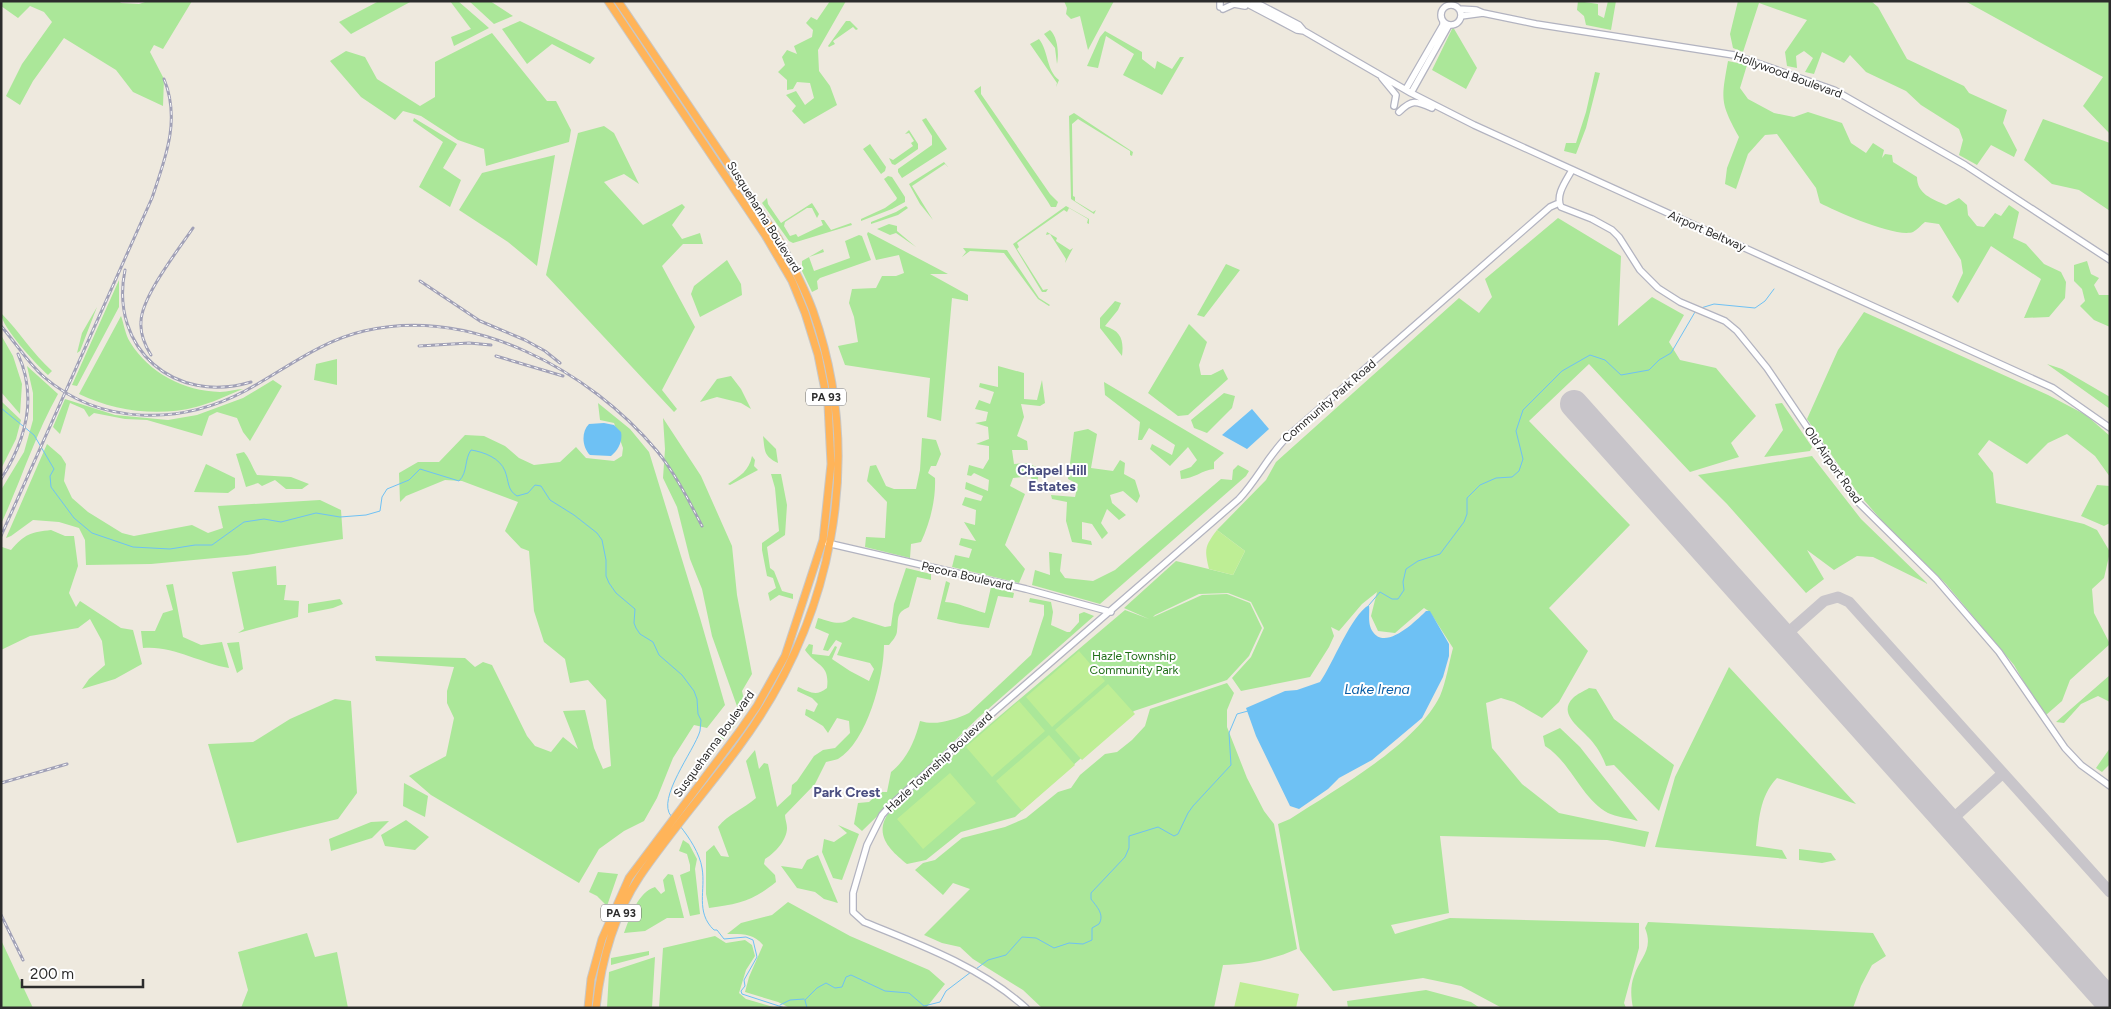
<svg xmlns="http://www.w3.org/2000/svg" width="2111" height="1009" font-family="Figtree,sans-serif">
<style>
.green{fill:#abe799}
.pitch{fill:#beee95}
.water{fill:#6ec1f4}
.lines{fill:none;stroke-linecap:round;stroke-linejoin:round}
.stream{stroke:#6ec1f4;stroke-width:1}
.taxiway{stroke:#c8c5ca;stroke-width:11}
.runway{stroke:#c8c5ca;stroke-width:28}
.secondary-casing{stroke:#b2b3c0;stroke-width:8}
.highway-casing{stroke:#c8c8c8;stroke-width:9}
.secondary{stroke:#fff;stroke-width:5.5}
.highway{stroke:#ffb459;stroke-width:7}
.rail-casing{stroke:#a1a1b7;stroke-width:3}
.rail{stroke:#fff;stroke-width:1;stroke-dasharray:4;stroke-linecap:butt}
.labels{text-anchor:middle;stroke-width:4;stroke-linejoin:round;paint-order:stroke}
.shield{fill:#fff;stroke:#6b6b6b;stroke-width:1}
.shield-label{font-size:11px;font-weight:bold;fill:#2c2c2c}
.street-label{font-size:12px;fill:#2c2c2c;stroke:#fff}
.park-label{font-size:12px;fill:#206e18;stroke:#fff}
.neighbourhood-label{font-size:14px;font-weight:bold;fill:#4a4e80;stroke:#fff}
.water-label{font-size:14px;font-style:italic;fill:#085da5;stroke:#fff}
</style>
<rect width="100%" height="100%" fill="#eee9de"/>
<path class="green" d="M1,1H119L121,3L139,4L148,1H192L163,49L154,45L150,52L164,79L163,106L133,92L116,70L64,38L33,81L20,105L6,96L22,64L52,22L44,12L30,6L18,18L1,6Z
M379,1H412L351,34L339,22Z
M450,1H458L489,28L454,46L451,37L471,29Z
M469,1H490L513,16L494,24Z
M830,1H846L818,50L819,71L830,86L837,105L804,124L792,111L796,106L786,95L796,91L805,105L814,98L810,83L797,82L793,89L787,90V80L778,72L785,65L782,57L787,50L797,54L794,46L812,37L813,30L806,23L811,17L817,20Z
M1064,1H1114L1088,50L1080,16L1071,19L1066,14L1067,8Z
M1578,1L1598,4V15L1604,18L1608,1H1616L1611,30L1586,25L1584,16L1577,10Z
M1738,1H1871L1878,7L1907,59L1964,86L1969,93L2007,110L2003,123L2017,150L2014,157L1991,145L1977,165L1959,155L1963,140L1959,129L1921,105L1906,91L1866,72L1850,55L1844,63L1822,52L1814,74L1805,72L1813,58L1804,51L1796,56L1797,68L1787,66L1785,52L1807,20L1759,3L1743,52L1733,48L1730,34Z
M1965,1H2110V134L2083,106L2103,77Z
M520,21L595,58L590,64L552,44L527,64L502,29Z
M846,21H850L858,29L856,30L853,27L833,41L835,44L829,47L828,46Z
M1453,27L1477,68L1466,89L1432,70Z
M1050,30C1058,37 1059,54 1057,64L1055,48L1044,34Z
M1105,31L1142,52V59L1155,69L1157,61L1172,69L1180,57H1184L1162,95L1123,75L1134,54L1106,36L1098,68L1087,66L1100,37Z
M492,33L547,101H556L571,130L569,142L486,166L484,149L458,140L421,116L403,111L395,120L361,97L330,61L346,51L365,57L377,79L420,106L435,97V62Z
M1039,39C1049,52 1046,70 1059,80L1056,87L1057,83L1030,44Z
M1728,61L1747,65L1740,88L1748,99L1774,113L1794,117L1808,112L1842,123L1851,143L1866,153L1873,143L1884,150L1882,158L1885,154L1892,155L1893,162L1917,177C1917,194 1932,199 1946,205L1959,198L1967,205L1968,215L1977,226L1984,227L1995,213L2001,216L2009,205L2019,212L2013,238L2026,244L2044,264L2061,272L2066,282L2065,298L2049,317L2024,318L2041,279L1991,246L1958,303L1952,297L1963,273L1961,260L1939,224L1925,222C1921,225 1917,230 1913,232C1896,238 1837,212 1820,203L1816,188L1777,134L1765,135L1748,154L1736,189L1725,184L1727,168L1739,137C1720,102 1721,100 1728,61Z
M1595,72L1600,73L1586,128L1576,154L1564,151L1566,143H1576L1586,112Z
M981,86V94L1050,194L1058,202L1056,207H1051L1048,202L974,91Z
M1074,113L1133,152L1132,156L1130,155V151L1078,119L1072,124L1073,196L1075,197V201L1093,212L1096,210L1094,214L1071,199L1069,116Z
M414,118L457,144L443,168L461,180L450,207L419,187L443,142L413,121Z
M926,118L947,149L902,178L898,172V169L932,145V136L922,120Z
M2043,119L2110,143V211L2079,190L2052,184L2024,160Z
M604,126L614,133L639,184L624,174L604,182L643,225L682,204L685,207L672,225L682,239L700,233L703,244H683L662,266L695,327L662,390L677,409L674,412L546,275L578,133Z
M909,130L918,144V149L895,165L892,164L889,158L893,160L913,146L911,143L914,141L909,133L905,134Z
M870,144L886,167L885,171L881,174L863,149Z
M555,155L537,266L508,242L459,210L482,173Z
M944,162L948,167L945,164L912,186L933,220L920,204L909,184Z
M888,176L892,177L905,197V202L892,209L861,221V219L885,208L896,200L897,198L884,179Z
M767,198L768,204L781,223L812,203L819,214L817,218L812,208H807L785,222L784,226L790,236L796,234L798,237L823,225L821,220H824L831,230L851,223L852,225L793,243L789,241L762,203Z
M906,206L908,208L898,215L871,224V222L896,212Z
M1066,206L1089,219V224L1087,223L1088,219L1069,208L1067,212L1064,210L1017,243L1019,247L1017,249L1043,290L1048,289L1046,292H1042L1013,244Z
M1558,218L1621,256L1618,326L1652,297L1684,315L1669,342L1680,360L1716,368L1756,416L1731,443L1739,457L1690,472L1589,364L1529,421L1630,525L1549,608L1588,651L1559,702L1542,718L1514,702L1501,698L1486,703L1492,748L1522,784L1559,813L1649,832L1645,847L1607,840L1440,836L1449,913L1391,925L1395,934L1450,918L1639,923V948L1624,1003L1626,1008H1502L1461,986L1423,978L1333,991L1300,950L1278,824L1290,819C1336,789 1416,745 1440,696C1446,682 1449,663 1453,648L1430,612L1424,608L1395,633L1378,631L1371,616L1377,592L1362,604L1339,631L1331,627L1334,636L1329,647L1310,677L1241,691L1232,678L1251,657L1264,628L1251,602L1228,593L1199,594L1155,615L1153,617L1202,595L1227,594L1250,603L1262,628L1249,656L1227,680L1134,711L1015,817L961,832L926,860L907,864C894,853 876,839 885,819C888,812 897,805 903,798L1125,610L1149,619L1124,608L1176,561L1233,575L1245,551L1217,530L1266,480L1276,462L1459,298L1479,313L1492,297L1485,279Z
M889,224L897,226V231L916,247L896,233L890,235L877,229Z
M868,232L948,274H930L968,295V301L952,298L941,421L927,417L930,378L845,365L838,346L858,342L854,317L849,303L852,289L876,288L882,276H896L904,273L899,255L876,260L867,234Z
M1047,232L1057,238L1056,241L1070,250L1073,248L1065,263L1066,259L1050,234L1046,235Z
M859,235L862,236L871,260L820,278L817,281L818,289L812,292L802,271V261L823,249L824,252L809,257L814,271L850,258L845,241Z
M963,248L1007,250L1039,298L1050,305L1049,306L1038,299L1004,253L970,251L962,257L966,252Z
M727,260L741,284L742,295L700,317L691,294L694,286Z
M2087,261L2091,274L2099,278L2094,285L2099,295H2110V327L2094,320L2080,306L2085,301L2082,289L2074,281V265Z
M1226,264L1240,270L1204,317L1197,315Z
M119,280V307L77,386L72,385Z
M1115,301L1121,303L1118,310L1105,326C1121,331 1124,340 1122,356L1100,328V318Z
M97,307L80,351L77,353L82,333Z
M1864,312L2048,395L2086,415L2110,436V477L2095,456L2067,434L2048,443L2027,464L1989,440L1978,454L1993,473L1996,503L2084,524L2097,530L2110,552L2104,578L2092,589L2094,613L2110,644L2070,680L2062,701L2046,715L2036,703L2014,665L1946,584L1883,522L1857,492L1807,419L1838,350Z
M1,313C20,332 32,353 52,371L48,375C36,364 1,327 1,313Z
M121,316C124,324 125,334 130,342C149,373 184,391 220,392C228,392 236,389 243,389C228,395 212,403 196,407C158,417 114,411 79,394Z
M1189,324L1207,342L1199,365L1201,375H1211L1223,369L1228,379L1188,415L1178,416L1148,393Z
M1,335L13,356L22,384L20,414L1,392Z
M337,359V385L314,380L316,364Z
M2047,364L2062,369L2110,397V409Z
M27,366L58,394C35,435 21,481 1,524V490L24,452L33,420V393Z
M998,366L1024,373V399L1037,400L1042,380L1045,403L1040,406L1021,404L1024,417L1017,436L1027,441L1028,450H1012L1014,464L1028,463L1040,469L1036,487L1030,476L1013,478L1010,486L1025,494L1005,545L1025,569L1019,583L952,567L955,555L969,558L972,549L959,545L961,538L976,541L964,522L975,525L976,510L962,505L965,497L981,501L983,496L965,489L966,482L988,491L989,480L974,473L971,476L967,475L969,465L983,469L989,459V446L976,444L989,439L988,427L975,423L986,421L988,412L975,409L979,400L990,404L994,392L979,387L980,383L998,387Z
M731,376L741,389L751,409L741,403L717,397L700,402L717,379Z
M273,380L282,386L250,441L243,432L237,418L217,412L209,416L202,436L147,420L125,419L94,413L89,417L84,409L70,403L60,434L53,427L65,399L115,415L168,420L197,415L243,398Z
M1104,382L1224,453L1214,462V469C1202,470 1194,479 1181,479L1180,471L1191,467L1197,460L1188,447L1170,466L1150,449L1152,444L1172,455L1175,445L1149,428L1142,440H1138L1140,422L1105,395Z
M1224,393L1235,396L1232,408L1207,433L1194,428L1191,420Z
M1,401L21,420L16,439L1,469Z
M598,403L630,429L649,452L700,618L725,705L707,728L694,725L673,758L657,798L644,821L624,831L599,849L579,883L431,795L409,776L446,756L454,718L447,703V691L454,667L376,661L375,656L465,658L475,667L483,662L492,665L527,736L535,746L551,752L563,737L578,749L563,711L585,710L594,748L603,769L611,766L606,700L588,680L570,683L565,659L544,642L534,611L529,551L521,548L505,531L518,502L462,481L445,480L406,496L400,502L399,473L418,462H439L465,435L484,436L505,446L519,458L534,465L560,462L576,447L586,458L614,461L622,456L623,448L614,423L600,420Z
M1782,403L1812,447L1810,451L1764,457L1783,430L1775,404Z
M663,418L701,476L732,546L737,595L752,674L742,691L746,708L738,709L712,636L702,589L690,559L677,507L663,478L665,449Z
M1088,429L1097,434L1091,468L1113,471L1120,460L1125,463L1124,474L1135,480L1140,496L1137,503L1123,491L1110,495L1112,503L1126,515L1119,520L1107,509L1101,523L1108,533L1102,539L1092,524L1082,522V539L1091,541L1092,545L1072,542L1066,521L1067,502L1052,499L1051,495L1075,497L1078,484L1068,479L1074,432Z
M763,436L776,449L778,463C763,456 765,450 763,436Z
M922,438L936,440L941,454L936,466H931L928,473L935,478C936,499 930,523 921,542L911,544L910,558L865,547L866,537L885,538L887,502L867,481L870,466L876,465L886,486L894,489H916L920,470Z
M47,444L61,456L66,464L64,481L72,498L88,512L122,533L134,536L192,525L208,533L223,528L218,506L320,500L341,510L343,539L247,555L151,564L86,565L85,540L79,528L59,522L33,520L11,536L6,538Z
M244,452C250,459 252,467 257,475L291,477L309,484L302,489H286L275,480L262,486L258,483L246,487L236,454Z
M752,456L755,460L754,466L758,470L730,485L728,484C740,476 749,471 752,456Z
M1812,456L1861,519L1928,584L1873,557L1857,556L1834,570L1807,550L1824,579L1806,593L1727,504L1698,475Z
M206,464L235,478V488L228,493L194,492Z
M1238,465L1249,471L1246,476L1100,604L1032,585L1035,570L1050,575L1049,552L1062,554L1060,571L1065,578L1093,581L1115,570L1221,479L1232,480L1233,470Z
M771,474H781L787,505L785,535L767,547L770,568L774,571L782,591L793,594V599L779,595L770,601L768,593L776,588L773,578L767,576L762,550V543L779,531L775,488Z
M2097,485L2110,486V523L2104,526L2081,516Z
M51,530L65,536H74L78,566L69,593L76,607L80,601L121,628L133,630L142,664L115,679L82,689L89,679L105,665L102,641L90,619L78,628L30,636L1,650V549L2,547L11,550C24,534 32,532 51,530Z
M276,566L277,585H286L284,600L299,601L298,617L238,633L244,629L232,572Z
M906,568L931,574V580L917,577L909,607C895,613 899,619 897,631C897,636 892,641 889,645H884C884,677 867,742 838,759C835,760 830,761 826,762L815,784L785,815C785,819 787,824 787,828C787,840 775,853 765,859L764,864L775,875L776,882C753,901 738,904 709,908L706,894V852L714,845L721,856L729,857L718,827C728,814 744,809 756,798L746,761L755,750L759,769L764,763L768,764L777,807L791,794L792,785L797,781L814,756L823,750L835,748L850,733L849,721L837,718L828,733L823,726L805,715L806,709L814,712L818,704L812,698L797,691L798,687C810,692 816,697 827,688C830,664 817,667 805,650L809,644L813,645L812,654L829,656L835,646L837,647L832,659L850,671L869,681L874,669L870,663L837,655L842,643L836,640L828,651L823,650L829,634L815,628L818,618C832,622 842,627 853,617L885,627L891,626L894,604Z
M946,581L950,583L945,602C959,603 971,609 985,613L991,587L1014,593L1013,598L998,596L989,628L960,624L937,619Z
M173,584L183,637L201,645L222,642L229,668C200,663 172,645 143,648L141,631H155L163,613L173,610L166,585Z
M1030,598L1051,602L1053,612L1051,625L1067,632H1070L1079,622V614L1084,612L1094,616L978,718L862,831L854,824L858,803L869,802L880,792H887L891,772C907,759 915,741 920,721C936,726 954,720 969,713L1031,655L1044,615V605L1029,602Z
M340,599L343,604L333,608L308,613V604Z
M239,642L243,669L237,673L227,643Z
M1729,667L1856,804L1777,778C1759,797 1759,820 1756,846L1782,850L1787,859L1655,847L1675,777Z
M2110,675V702L2098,696L2081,704L2064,723L2056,722Z
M1227,683L1234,693L1227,710V727L1247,778L1264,811L1274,824L1297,949C1272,960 1249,964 1223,965L1214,1008H1042L1023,990L973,959L960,947L942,943L924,935L970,889L953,883L943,895L915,870L923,863L935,860L962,838L1005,827L1026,818L1058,792L1071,788L1080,775L1105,754L1117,752L1132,740L1145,726L1150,709Z
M1589,688L1596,689L1614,719L1674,765L1659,811L1614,765L1606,766C1602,755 1597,747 1590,739C1581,728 1557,714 1573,698C1577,694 1584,691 1589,688Z
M335,699L351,701L357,793L338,819L237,843L208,744L253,742L290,719Z
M734,715L738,721L723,740L718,734Z
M1560,728L1580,747L1638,821C1629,818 1616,817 1608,813C1580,797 1571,762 1545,746L1543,736Z
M2110,748V764L2102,772L2096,768Z
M708,750L712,755L681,793L680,789Z
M404,783L428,796L425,817L403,806Z
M406,820L429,837L415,850L385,846L381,835Z
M389,821L372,838L331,851L329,839L371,822Z
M838,825L859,834L842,880L833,878L822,852L824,839L834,842L847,833Z
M683,840L689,844L697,859L695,869L700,914L690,916L680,875L690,871V865L687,854L679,851Z
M1799,849L1831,853L1836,860L1822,863L1799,860Z
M818,855L838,903L824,899L815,892L797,888L781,866L802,869L807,860Z
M598,872L618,874L607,906L597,896L589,892Z
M668,874L673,875L684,918H667L645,931L624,933C630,917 638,892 655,887L661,894L665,891L663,880Z
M788,902L850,936L929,970L945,984L926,1008H790L778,1002L745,992L749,977L763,945C753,933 742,934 727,934L741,923L772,915Z
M1648,922L1873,933L1886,956L1872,965L1861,986L1853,1008H1633C1631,997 1630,987 1634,976C1640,957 1654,950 1645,928Z
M307,933L315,957L337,952L348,1008H241L248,990L238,952Z
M715,936L726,943L745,940L752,945L755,956L746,970L739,993L746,999L777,1008H659L663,948Z
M1,940L33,1008H1Z
M649,951V955L611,965V958Z
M655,957L652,1008H607L609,972Z
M1426,990L1471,1002L1480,1008H1348L1347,1001Z"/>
<path class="pitch" d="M1217,530L1245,551L1233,575L1209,569C1204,549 1205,546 1217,530Z
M1079,651L1105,681L1052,727L1026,697Z
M1108,684L1135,714L1082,760L1055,730Z
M1019,701L1045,731L992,777L966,747Z
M1049,735L1075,765L1022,811L996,781Z
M950,773L976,803L923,849L897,819Z
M1240,982L1299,994L1296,1008H1234Z"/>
<path class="water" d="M1252,409L1269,429L1247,449L1222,435Z
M604,423L614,425L621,432C623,441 618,451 611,456L590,455C582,447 581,432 589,424Z
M1369,605C1370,613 1367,624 1373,632C1386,651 1417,620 1426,611H1430L1449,644V656L1443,677L1422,718L1372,760L1339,778L1328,789L1299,809L1290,806L1256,736L1246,708L1285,691L1297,690L1320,682C1333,664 1351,615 1369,605Z"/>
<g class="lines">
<path class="stream" d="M1701,308L1714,304L1755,308L1765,301L1774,289
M1,408L34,435L54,469L50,476L51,487L74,518L92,533L133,547L170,549L195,545H212L244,522L264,519L281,522L316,513L340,517L366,515L380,511L382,497L387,489L409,480L420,469L459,481C468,472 464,460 471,450C484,452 500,458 505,471C509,481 507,490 517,496L528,493L535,485L541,486L550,500L574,515L597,533L602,540L606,560V576L609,583L616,593L635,609L634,623L636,628L640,634L653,642L659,655L682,675L694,691L697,699L698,714L701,720L700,731C694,751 656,799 671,816
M1369,605L1380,592L1392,599H1398L1404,590L1403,582L1406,569L1418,561L1440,554L1464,522L1467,514V498L1480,485L1496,478L1512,477L1519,471L1523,459L1516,431L1523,410L1562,371L1590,355L1605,360L1621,375L1649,370L1659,360L1671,353L1695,312
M680,826C689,837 700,854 702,868C706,890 695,912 714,930H717L724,939L746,937L753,940L757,957L744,980L745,986L741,991L742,994L785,1008
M976,969L988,960L1006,955L1022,937L1036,938L1054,948L1069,943L1083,944L1092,940V928L1099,924C1105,914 1096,906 1091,899V893L1125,857L1129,848V836L1158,827L1174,836L1178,834L1188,813L1193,806L1231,765L1229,733L1237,714L1248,711
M805,1000L817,988L826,983L835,988L842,987L846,977L851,975L885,991L909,993L924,1006L940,1002L946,991L971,972
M805,1000L807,1008
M780,1005L790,1000L804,999"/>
<path class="taxiway" d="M1782,638L1824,601L1838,597L1849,602L2110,892
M1948,823L2003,773"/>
<path class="runway" d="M1574,404L2110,1003"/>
<g class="secondary-casing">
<path id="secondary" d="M1220,1V7
M1242,1L1297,30L1304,31
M1253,1L1299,25L1304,31L1411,93L1474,125L2053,388L2110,428
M1441 15a10 10 0 1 1 20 0a10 10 0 1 1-20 0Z
M1223,9L1234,4L1245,6
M1459,9L1476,10L1483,13L1536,24L1734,55L1834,90L1965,165L2110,260
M1461,16L1483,13
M1382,78L1396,95L1394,106
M1406,89L1443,25V21
M1411,93L1449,25
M1399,112C1412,99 1416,101 1432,108
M1572,170C1566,181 1555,195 1561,207L1592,219L1612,230L1619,237L1640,270L1658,288L1680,302L1725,321L1737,331L1767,368L1857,501L1936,579L1999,652L2065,748L2081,765L2110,786
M827,543L1026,589L1111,612
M1026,1008C981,967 919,944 864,922L853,912V893L867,845L882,815L890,806L981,723L1239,499C1257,480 1268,456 1287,437L1550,207L1559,203"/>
</g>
<g class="highway-casing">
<path id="highway" d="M588,1008L591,979L602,939L629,878L739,732L757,706L785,656L823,540L831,464L828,405L818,355L805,313L792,281L765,235L608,1
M596,1008C601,962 614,915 640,876C670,832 706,791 738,748C832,622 866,461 813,311C804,286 791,262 778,238L618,1"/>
</g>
<use href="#secondary" class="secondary"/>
<use href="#highway" class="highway"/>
<g class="rail-casing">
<path id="rail" d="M125,270C109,349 175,405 251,382
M420,281L480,321L525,340L545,351L560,363
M1,326C16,343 27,362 44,377C101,426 181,425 245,391C284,370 320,341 364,331C472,306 589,370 657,451C675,473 689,501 702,526
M419,346L469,343L491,345
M151,355C145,346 140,333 141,322C141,297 179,249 193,228
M496,356L563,376
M1,479C26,440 38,398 18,354
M1,536L152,198C165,159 181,120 164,79
M1,783L67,764
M1,915L23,960"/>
</g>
<use href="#rail" class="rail"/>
</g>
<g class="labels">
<g class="shield">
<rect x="806" y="388.5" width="40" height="17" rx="4"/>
<rect x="601" y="904.5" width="40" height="17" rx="4"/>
</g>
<g class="shield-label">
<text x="826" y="401">PA 93</text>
<text x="621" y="917">PA 93</text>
</g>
<g class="street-label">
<text transform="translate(1788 75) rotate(20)" y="4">Hollywood Boulevard</text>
<text transform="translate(764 217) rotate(58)" y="4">Susquehanna Boulevard</text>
<text transform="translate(1707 231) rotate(24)" y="4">Airport Beltway</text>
<text transform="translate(1329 401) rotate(-41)" y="4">Community Park Road</text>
<text transform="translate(1833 465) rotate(55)" y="4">Old Airport Road</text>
<text transform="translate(967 576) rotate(13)" y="4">Pecora Boulevard</text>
<text transform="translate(714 744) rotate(-54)" y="4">Susquehanna Boulevard</text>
<text transform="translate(939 762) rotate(-43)" y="4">Hazle Township Boulevard</text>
</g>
<g class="park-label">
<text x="1134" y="660">Hazle Township<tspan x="1134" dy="14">Community Park</tspan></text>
</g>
<g class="neighbourhood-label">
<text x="1052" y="475">Chapel Hill<tspan x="1052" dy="16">Estates</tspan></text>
<text x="847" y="797">Park Crest</text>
</g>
<g class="water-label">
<text x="1377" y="694">Lake Irena</text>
</g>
</g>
<rect width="2111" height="1009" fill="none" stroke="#2c2c2c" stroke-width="5"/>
<path d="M22 979v8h121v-8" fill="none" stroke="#2c2c2c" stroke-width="2.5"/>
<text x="30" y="979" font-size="15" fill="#2c2c2c" stroke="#ffffff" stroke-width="4" paint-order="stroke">200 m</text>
</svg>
